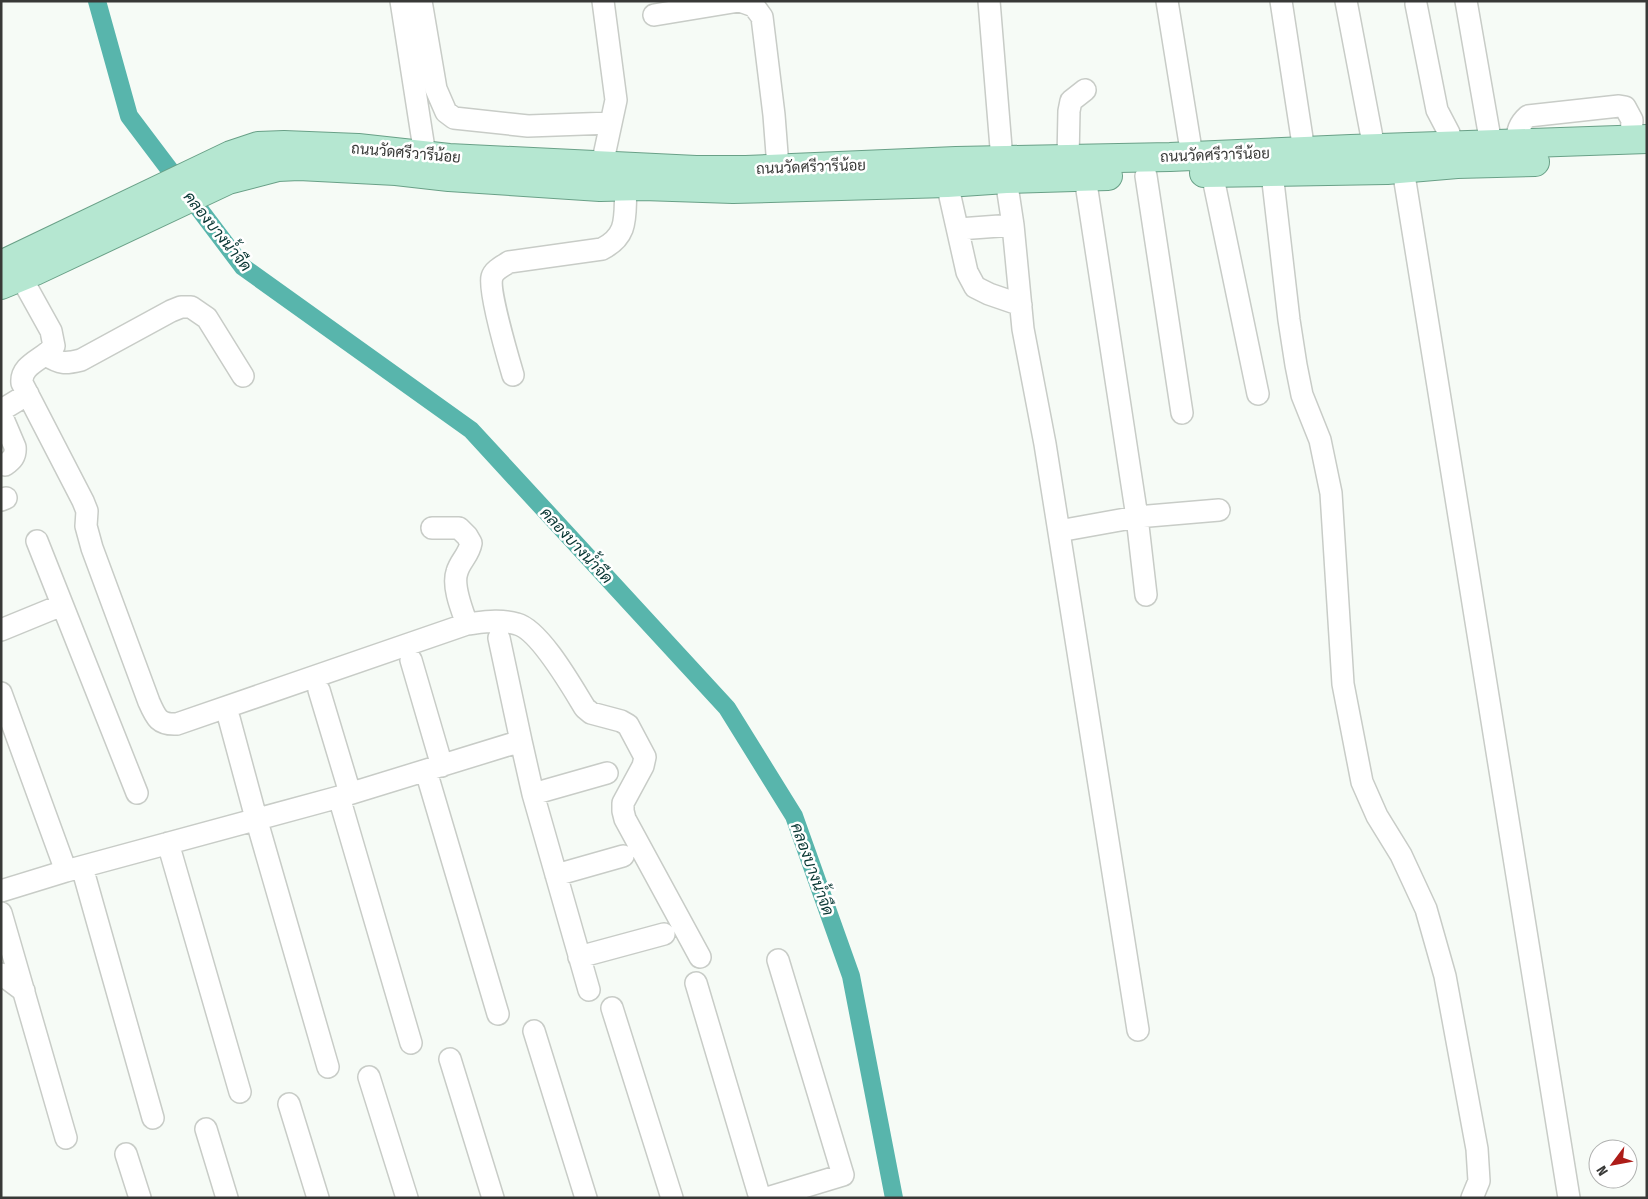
<svg xmlns="http://www.w3.org/2000/svg" width="1648" height="1199" font-family="'Fira Sans Condensed',Sarabun,sans-serif">
<style>
.lines{fill:none;stroke-linecap:round;stroke-linejoin:round}
.canal{stroke:#58b5ac;stroke-width:18}
.minor-casing{stroke:#c8ccc7;stroke-width:24}
.major-casing{stroke:#69a087;stroke-width:30}
.minor{stroke:#fff;stroke-width:21}
.major{stroke:#b5e7d1;stroke-width:28}
.labels{text-anchor:middle;stroke-width:5;stroke-linejoin:round;paint-order:stroke}
.street-label{font-size:15px;fill:#383937;stroke:#fff}
.water-label{font-size:16px;font-style:italic;fill:#083633;stroke:#fff}
</style>
<rect width="100%" height="100%" fill="#f6fbf6"/>
<g class="lines">
<path class="canal" d="M97,1L129,116L243,267L471,430L727,708L794,816L851,976L894,1198"/>
<g class="minor-casing">
<path id="minor" d="M401,1L425,155
M421,1L436,89L446,112L454,118L528,126L611,123
M740,1L754,6L762,17L774,115L778,167
M989,1L1002,160
M1167,1L1192,156
M1281,1L1304,151
M1346,1L1374,148
M1466,1L1491,144
M1416,4L1437,110L1449,133L1452,145
M654,15L739,1
M1517,143C1517,131 1519,124 1528,116L1619,106L1625,107L1632,120L1631,140
M1068,159L1069,111L1071,101L1085,90
M602,165L616,100L603,1
M1403,169L1569,1198
M1212,173L1258,394
M1272,173L1289,320L1296,365L1302,395L1320,440L1331,493L1343,684L1362,782L1377,816L1401,855L1426,909L1445,976L1477,1149L1479,1181L1472,1198
M1146,176L1182,413
M1085,177L1137,517L1146,595
M1006,179L1013,225L1023,329L1045,444L1138,1030
M947,183L967,272L975,287L989,294L1021,305
M959,229L1013,225
M21,277L51,331L54,346C45,359 20,364 22,383L83,501L87,511L86,526L92,548L149,702C156,718 159,725 177,724L467,624C484,622 500,619 517,624C540,630 572,687 585,708L591,713L621,721L628,725L645,757L643,766L623,803V811L625,819L700,957
M46,355C60,364 65,364 81,360L171,311L181,307H191L207,318L243,376
M513,375C508,358 488,290 492,277C494,270 503,266 509,262L602,249C630,235 624,215 626,187
M5,465C12,460 16,456 15,447L1,414L5,408L28,394
M1,500L6,498
M432,528H459L467,536L471,543C469,555 460,561 457,572C452,586 462,610 467,624
M1059,531L1137,517L1219,510
M37,541L137,793
M1,630L62,605
M411,660L442,766
M319,690L350,793
M1,693L66,871
M229,718L256,818L328,1067
M521,741L533,794L589,990
M426,771L498,1014
M533,794L607,773
M339,797L411,1043
M168,843L240,1092
M82,867L153,1118
M556,875L623,856
M1,891L66,871L339,797L521,741L499,638
M1,913L66,1138
M579,957L664,934
M1,974L24,991
M696,983L760,1198
M612,1008L672,1198
M534,1031L586,1198
M450,1059L493,1198
M369,1077L407,1198
M289,1104L318,1198
M206,1129L227,1198
M126,1154L140,1198
M767,1198L843,1175L778,960"/>
</g>
<g class="major-casing">
<path id="major" d="M1204,173L1387,170L1457,164L1535,162
M1,265L231,155L258,146L284,145L358,148L449,158L696,170H746L956,161L1170,157L1351,149L1647,139
M1,285L35,271L228,180L278,167L299,166L396,171L449,177L600,187L643,186L733,189L947,183L1006,179L1108,176"/>
</g>
<use href="#minor" class="minor"/>
<use href="#major" class="major"/>
</g>
<g class="labels">
<g class="street-label">
<text transform="translate(406 153) rotate(5)" y="5">ถนนวัดศรีวารีน้อย</text>
<text transform="translate(1215 155) rotate(-2)" y="5">ถนนวัดศรีวารีน้อย</text>
<text transform="translate(811 167) rotate(-2)" y="5">ถนนวัดศรีวารีน้อย</text>
</g>
<g class="water-label">
<text transform="translate(218 231) rotate(51)" y="6">คลองบางน้ำจืด</text>
<text transform="translate(577 545) rotate(47)" y="6">คลองบางน้ำจืด</text>
<text transform="translate(813 869) rotate(70)" y="6">คลองบางน้ำจืด</text>
</g>
</g>
<rect width="1648" height="1199" fill="none" stroke="#383937" stroke-width="5"/>
<g transform="translate(1613 1164) rotate(238)"><circle r="24" fill="#ffffff" stroke="#afb0af"/>
<path d="M0-4L9 19L0 12L-9 19Z" fill="#ad1c18"/>
<text y="-8" font-size="14" font-weight="bold" text-anchor="middle" fill="#383937">N</text>
</g>
</svg>
